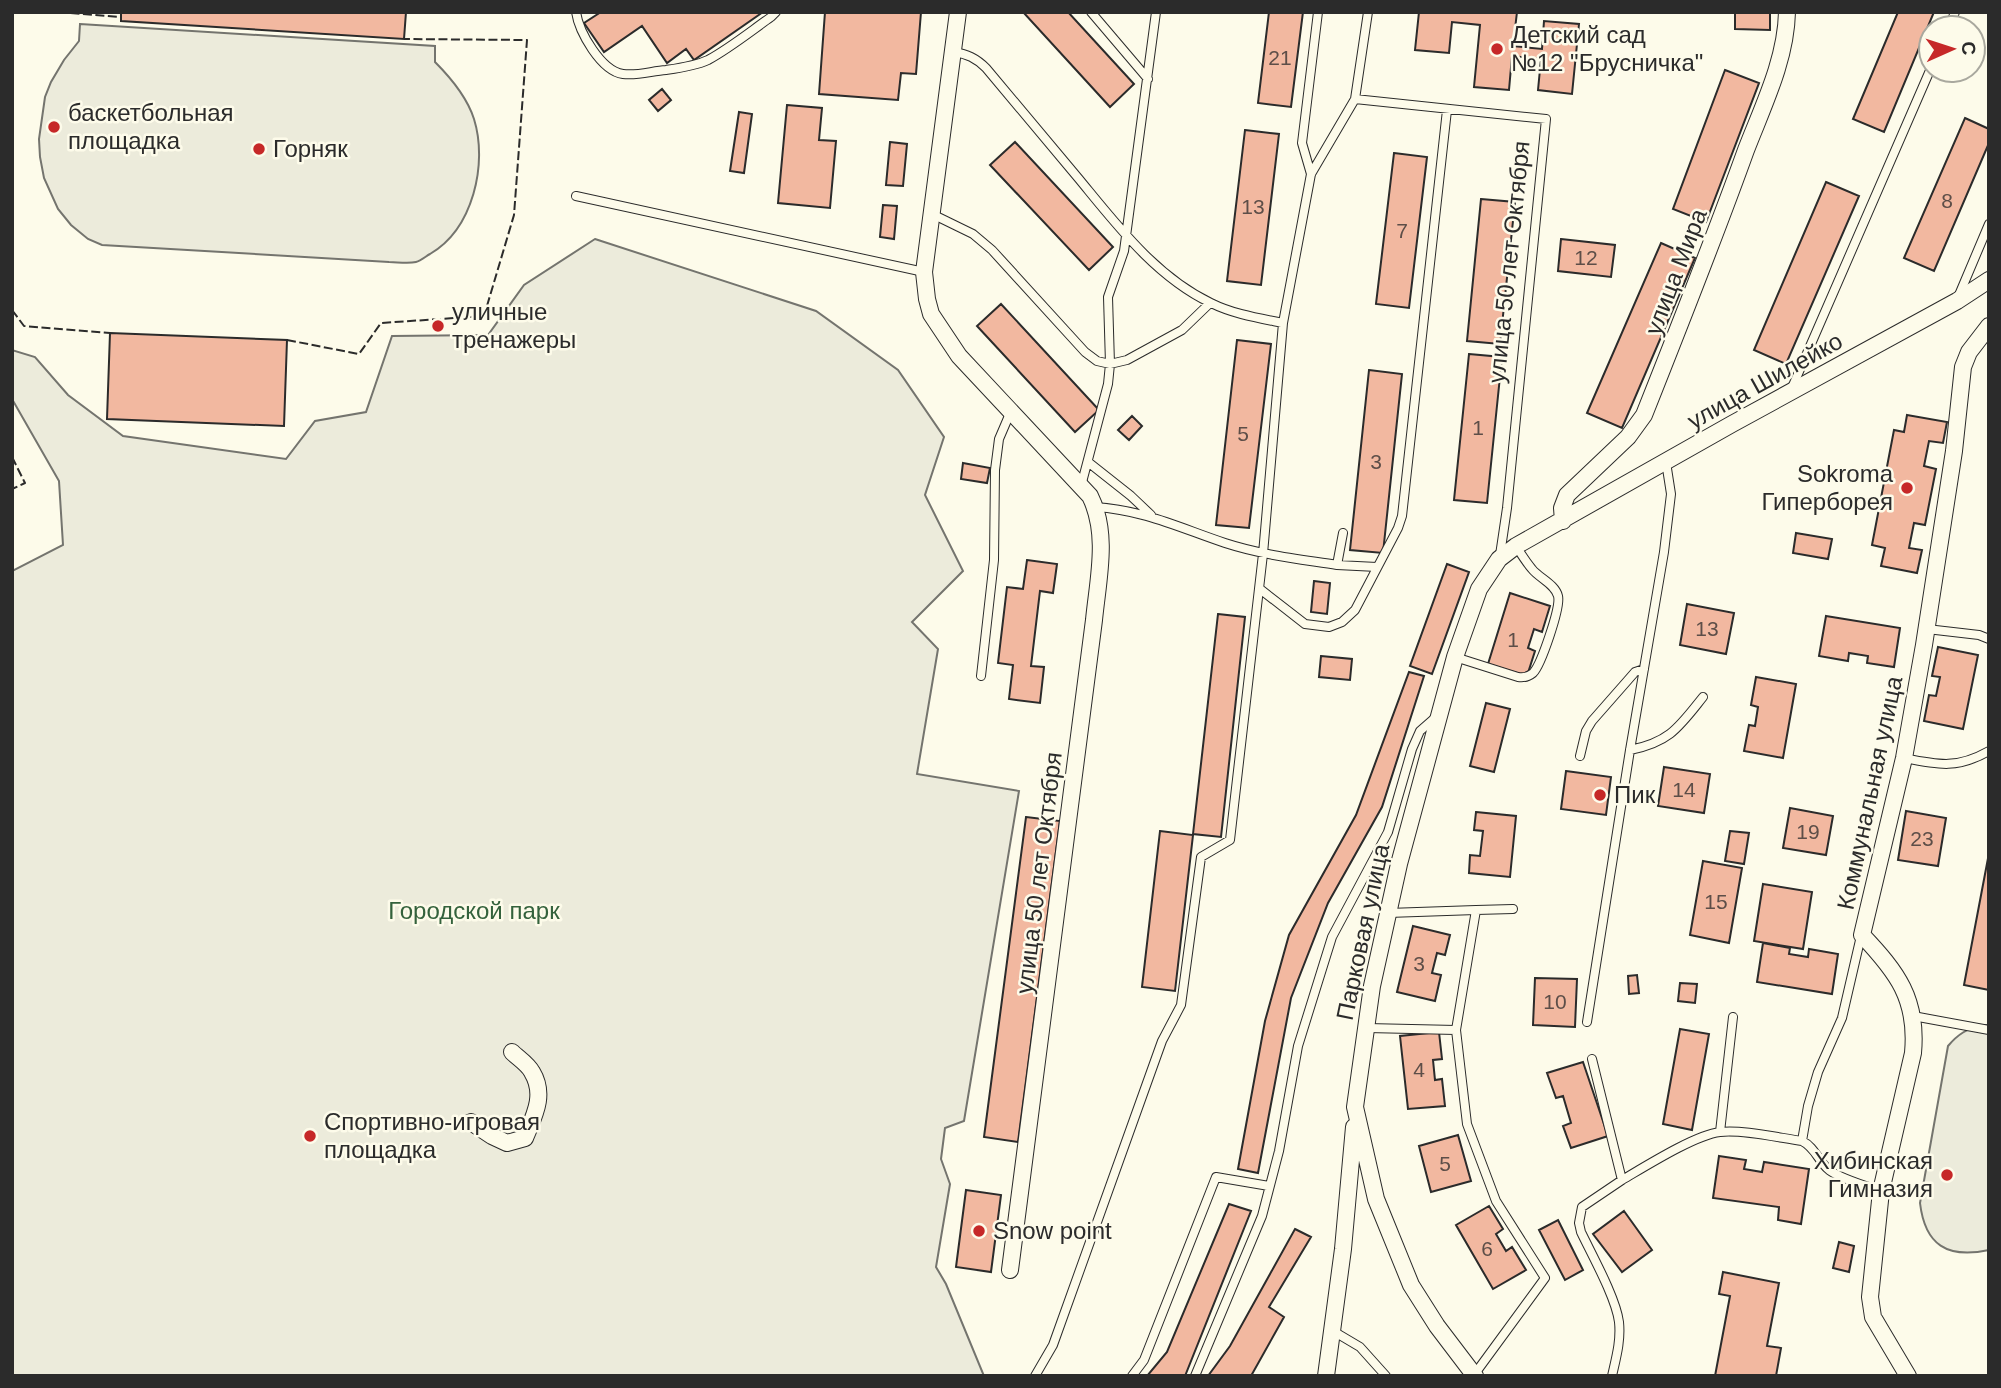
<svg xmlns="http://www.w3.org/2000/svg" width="2001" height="1388" font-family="Helvetica,sans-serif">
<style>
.green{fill:#ecebdb;stroke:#74746e;stroke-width:2}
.building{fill:#f2b8a0;stroke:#2b2b2b;stroke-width:2}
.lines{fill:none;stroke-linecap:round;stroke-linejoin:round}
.lane-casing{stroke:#2b2b2b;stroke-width:10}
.street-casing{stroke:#2b2b2b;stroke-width:18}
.lane{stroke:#fdfbea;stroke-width:8}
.street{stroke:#fdfbea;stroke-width:16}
.fence{stroke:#2b2b2b;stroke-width:2;stroke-dasharray:9 3.5;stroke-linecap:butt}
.poi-dot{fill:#c62828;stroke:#fdfbea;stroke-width:2.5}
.labels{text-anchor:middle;stroke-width:5;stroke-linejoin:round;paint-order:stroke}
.number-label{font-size:21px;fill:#5d4e48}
.poi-label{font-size:24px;fill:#2b2b2b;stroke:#fdfbea;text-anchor:start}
.street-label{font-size:24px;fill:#2b2b2b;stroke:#fdfbea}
.park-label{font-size:24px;fill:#34623c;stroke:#fdfbea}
</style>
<rect width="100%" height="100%" fill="#fdfbea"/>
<path class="green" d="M80,24L435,46V62C451,78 467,97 474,119C488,164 473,229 430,254C426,256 421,261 416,262C408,264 397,262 389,262L102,245L88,239L71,225L58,209L44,178L40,157L39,139L45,97L51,82L64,60L79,41Z
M595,239L816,311L898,370L944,437L925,495L963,571L912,622L938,649L917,774L1019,791L964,1121L945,1128L941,1159L950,1184L936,1267L946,1284L984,1376H12V571L63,545L59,481L12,399V350L35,357L68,395L123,436L286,459L315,421L366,412L392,336L488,335L524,285Z
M1981,1025H1989V1250C1947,1259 1925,1245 1920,1203L1948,1046C1958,1034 1967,1029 1981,1025Z"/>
<path class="building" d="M121,12H406L404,39L121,21Z
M601,12H763L694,60L686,49L667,63L642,26L604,52L584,23Z
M825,12H921L916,74L901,73L898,100L819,94Z
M1023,12H1068L1134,84L1110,107Z
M1269,12H1303L1291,107L1258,103Z
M1419,12H1517L1513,46L1542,49L1544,21L1579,24L1572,94L1538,90L1541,59L1512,56L1509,90L1474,87L1480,25L1452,22L1449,53L1415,50Z
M1735,12H1770V30L1735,29Z
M1898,12H1934L1884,132L1853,119Z
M1725,70L1759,83L1706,222L1673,209Z
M662,89L671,100L658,111L649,100Z
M787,105L822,108L819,140L836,141L830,208L778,203Z
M739,112L752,114L744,173L730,171Z
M1965,118L1989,129V143L1934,271L1904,258Z
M1245,130L1279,134L1261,285L1227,281Z
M890,142L907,144L903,186L886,185Z
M1015,142L1113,247L1089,270L990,165Z
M1394,153L1427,157L1409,308L1376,304Z
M1826,182L1859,196L1786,364L1754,350Z
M1481,199L1515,202L1500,344L1467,341Z
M883,205L897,206L894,239L880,237Z
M1561,239L1615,245L1611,277L1558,271Z
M1661,243L1695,258L1622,428L1587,413Z
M1001,304L1099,410L1075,432L977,326Z
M110,333L287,340L284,426L107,419Z
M1237,340L1271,344L1249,528L1216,525Z
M1469,354L1502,357L1487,503L1454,500Z
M1369,370L1402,374L1383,553L1350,550Z
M1907,415L1947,422L1943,443L1929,441L1924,466L1936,469L1925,525L1914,523L1909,548L1922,550L1917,573L1881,566L1885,548L1872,545L1894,430L1904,432Z
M1132,416L1142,426L1129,440L1118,430Z
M963,463L990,468L987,483L961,479Z
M1796,533L1832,539L1828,559L1793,553Z
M1027,560L1057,564L1053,593L1040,591L1031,666L1044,667L1040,703L1009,699L1013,665L998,663L1007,587L1023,589Z
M1447,564L1469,572L1432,674L1410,666Z
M1314,581L1330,583L1327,614L1311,612Z
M1510,593L1550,606L1542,632L1534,629L1528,648L1535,651L1527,676L1488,664Z
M1687,604L1734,613L1726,654L1680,645Z
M1218,614L1245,617L1221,837L1193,834Z
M1826,616L1900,628L1894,667L1867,663L1868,656L1849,653L1848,661L1819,656Z
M1938,647L1978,655L1963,729L1924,721L1929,695L1936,696L1940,677L1932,676Z
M1321,656L1352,659L1350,680L1319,677Z
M1409,672L1424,676L1382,807L1328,903L1291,998L1258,1173L1238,1169L1265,1021L1289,935L1356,815Z
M1756,677L1796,684L1783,758L1744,751L1749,725L1755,726L1758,707L1751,705Z
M1486,703L1510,709L1494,772L1470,766Z
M1664,767L1710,774L1704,813L1658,806Z
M1566,771L1611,777L1606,815L1561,809Z
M1790,808L1833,816L1826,855L1783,848Z
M1906,811L1946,818L1938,866L1898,860Z
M1476,812L1516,816L1510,877L1469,873L1470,855L1480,856L1483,831L1474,830Z
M1026,817L1060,821L1018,1142L984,1137Z
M1160,831L1193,835L1175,991L1142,987Z
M1730,831L1749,833L1744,864L1725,861Z
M1989,853V990L1964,985Z
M1703,861L1742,868L1729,943L1690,935Z
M1763,884L1812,892L1803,949L1754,941Z
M1413,926L1450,935L1445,955L1437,953L1432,973L1441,975L1435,1001L1397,992Z
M1763,943L1790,948L1789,954L1808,957L1809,949L1838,954L1832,994L1757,982Z
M1637,975L1639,993L1629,994L1628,976Z
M1535,978L1577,979L1575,1027L1533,1025Z
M1680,983L1697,984L1695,1003L1678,1001Z
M1680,1029L1709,1034L1692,1130L1663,1124Z
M1439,1032L1442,1059L1433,1060L1435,1080L1442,1079L1445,1106L1408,1109L1400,1036Z
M1583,1062L1608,1136L1571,1148L1563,1126L1571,1123L1563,1096L1556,1098L1547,1073Z
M1458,1135L1471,1181L1431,1192L1419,1146Z
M1719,1156L1746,1160L1744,1169L1762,1172L1764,1162L1809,1169L1801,1224L1778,1220L1779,1207L1713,1198Z
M966,1190L1001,1195L991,1272L956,1267Z
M1229,1204L1251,1211L1185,1376H1147L1167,1352Z
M1489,1206L1503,1229L1496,1234L1506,1251L1512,1247L1526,1270L1493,1289L1456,1225Z
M1624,1211L1652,1250L1622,1272L1593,1234Z
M1558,1220L1583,1270L1565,1280L1539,1230Z
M1295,1229L1311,1237L1269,1307L1284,1317L1251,1376H1208L1230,1346Z
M1839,1242L1854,1246L1849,1272L1833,1268Z
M1723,1272L1779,1283L1767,1346L1781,1348L1776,1376H1715L1730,1296L1719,1294Z"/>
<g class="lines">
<g class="lane-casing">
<path id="lane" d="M576,12C579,32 601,71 623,74C637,76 652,71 666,70C680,68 695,66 708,60C730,48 751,31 771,17L776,12
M1091,12L1148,79
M1949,28L1955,12
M954,52C967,54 976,58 986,68C1017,105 1048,142 1079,179C1116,224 1156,277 1211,303C1233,314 1258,318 1283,323
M1355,99L1546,119L1507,508L1500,555
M1311,174L1302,143L1318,12
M576,196L924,272
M932,214L973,234L992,250L1085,352L1097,361L1110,364L1127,360L1182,330L1210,303
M1959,295L1989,224
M1791,390L1931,68
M1088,462L1131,496L1151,515
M1081,486L1108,384L1110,364L1108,297L1124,251L1156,12
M1095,507C1144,510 1180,528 1225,543C1262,555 1299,559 1337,565
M1343,533L1337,565L1377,567
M1260,589L1305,624L1329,627L1342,622L1355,610L1398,528L1402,516L1447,110
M1927,629L1979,635L1989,639
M1455,657L1518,677C1524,678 1528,677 1533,673C1541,665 1561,607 1558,596C1555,584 1539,578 1532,569C1526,562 1521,554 1516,546
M981,676L994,560L995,470L999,439L1011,411
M1630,750C1670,742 1679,727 1703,697
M1580,756L1586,731L1592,721L1628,680L1635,672L1644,669
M1904,758C1939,765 1957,769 1989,751
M1476,910L1513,909
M1388,913L1476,910L1456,1030L1467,1124L1496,1201L1545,1278L1474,1375
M1913,1016L1989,1030
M1587,1022L1630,750L1664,552L1671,494L1666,462
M1367,1028L1456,1030
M1592,1059L1622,1180L1582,1207L1579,1223L1581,1232C1592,1255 1616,1298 1619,1322C1621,1341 1616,1358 1612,1376
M1720,1132L1733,1017
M1802,1141L1808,1106L1818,1072L1842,1018L1861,936
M1622,1180C1646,1166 1695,1135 1720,1132C1741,1129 1780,1138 1802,1141C1815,1147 1818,1161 1829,1170C1841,1179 1866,1186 1881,1191
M1333,1331L1360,1347L1386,1376
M1035,1376L1053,1345L1162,1041L1181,1005L1201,857L1230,840L1263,554L1283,323L1311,174L1355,99L1368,12
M1132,1376L1144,1360L1216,1177L1269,1186
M1195,1376L1262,1216L1279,1151L1298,1046L1332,937L1388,832L1412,749L1420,731L1436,717"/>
</g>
<g class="street-casing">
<path id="street" d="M958,12L924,272L927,299L931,314L959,356L1090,496C1109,534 1098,579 1094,620L1010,1270
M1563,521L1562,508L1567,495L1628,437L1644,415C1679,327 1714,239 1746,150C1763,106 1786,60 1787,12
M471,1122L492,1136L507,1143L525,1138C534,1116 546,1095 532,1072C528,1064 518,1058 512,1052
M1326,1376L1343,1249L1354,1127
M1475,1376L1437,1326L1411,1285L1376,1199L1355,1107L1372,986L1399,864L1455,657L1479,589L1499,559L1516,546L1732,424L1957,301L1989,280
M1908,1376L1873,1317L1870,1297L1881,1191L1913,1053C1918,999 1897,972 1862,935L1904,758L1924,645L1954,451L1963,367L1969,352L1989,326"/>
</g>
<use href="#lane" class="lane"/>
<use href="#street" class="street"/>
<path class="fence" d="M58,12L121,17
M12,310L24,326L110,333
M287,340L359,354L381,323L484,316L514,215L527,40L404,39
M12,457L25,483L12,489"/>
</g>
<g class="poi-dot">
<circle cx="1497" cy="49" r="7"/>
<circle cx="54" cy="127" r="7"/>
<circle cx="259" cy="149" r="7"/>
<circle cx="438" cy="326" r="7"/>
<circle cx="1907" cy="488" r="7"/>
<circle cx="1600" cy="795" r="7"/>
<circle cx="310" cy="1136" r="7"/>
<circle cx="1947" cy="1175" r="7"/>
<circle cx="979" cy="1231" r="7"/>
</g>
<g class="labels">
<g class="number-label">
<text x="1280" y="65">21</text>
<text x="1947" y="208">8</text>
<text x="1253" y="214">13</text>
<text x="1402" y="238">7</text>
<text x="1586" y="265">12</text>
<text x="1478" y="435">1</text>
<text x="1243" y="441">5</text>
<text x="1376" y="469">3</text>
<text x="1707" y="636">13</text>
<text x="1513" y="647">1</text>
<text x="1684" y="797">14</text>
<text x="1808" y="839">19</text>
<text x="1922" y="846">23</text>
<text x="1716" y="909">15</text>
<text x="1419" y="971">3</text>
<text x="1555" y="1009">10</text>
<text x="1419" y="1077">4</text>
<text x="1445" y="1171">5</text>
<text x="1487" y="1256">6</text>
</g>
<g class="poi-label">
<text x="1511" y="43">Детский сад<tspan x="1511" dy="28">№12 "Брусничка"</tspan></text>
<text x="68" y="121">баскетбольная<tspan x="68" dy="28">площадка</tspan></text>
<text x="273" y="157">Горняк</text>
<text x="452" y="320">уличные<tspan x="452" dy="28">тренажеры</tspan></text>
<text x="1893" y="482" text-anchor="end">Sokroma<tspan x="1893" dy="28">Гиперборея</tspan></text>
<text x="1614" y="803">Пик</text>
<text x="324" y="1130">Спортивно-игровая<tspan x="324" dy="28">площадка</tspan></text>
<text x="1933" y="1169" text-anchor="end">Хибинская<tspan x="1933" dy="28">Гимназия</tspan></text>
<text x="993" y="1239">Snow point</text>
</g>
<g class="street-label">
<text transform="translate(1509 262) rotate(-84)" y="8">улица 50 лет Октября</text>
<text transform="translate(1676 272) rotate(-69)" y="8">улица Мира</text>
<text transform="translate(1765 381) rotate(-29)" y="8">улица Шилейко</text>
<text transform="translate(1870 793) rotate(-78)" y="8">Коммунальная улица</text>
<text transform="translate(1039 873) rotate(-83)" y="8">улица 50 лет Октября</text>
<text transform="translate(1363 932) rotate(-78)" y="8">Парковая улица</text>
</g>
<g class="park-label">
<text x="474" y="919">Городской парк</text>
</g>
</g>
<rect width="2001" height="1388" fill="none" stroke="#2b2b2b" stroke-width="28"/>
<g transform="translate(1952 49) rotate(87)"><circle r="33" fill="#fdfbea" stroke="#a9a89e" stroke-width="2"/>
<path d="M0-5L12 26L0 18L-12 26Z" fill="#c62828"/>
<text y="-10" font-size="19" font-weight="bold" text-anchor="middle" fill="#2b2b2b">С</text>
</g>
</svg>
